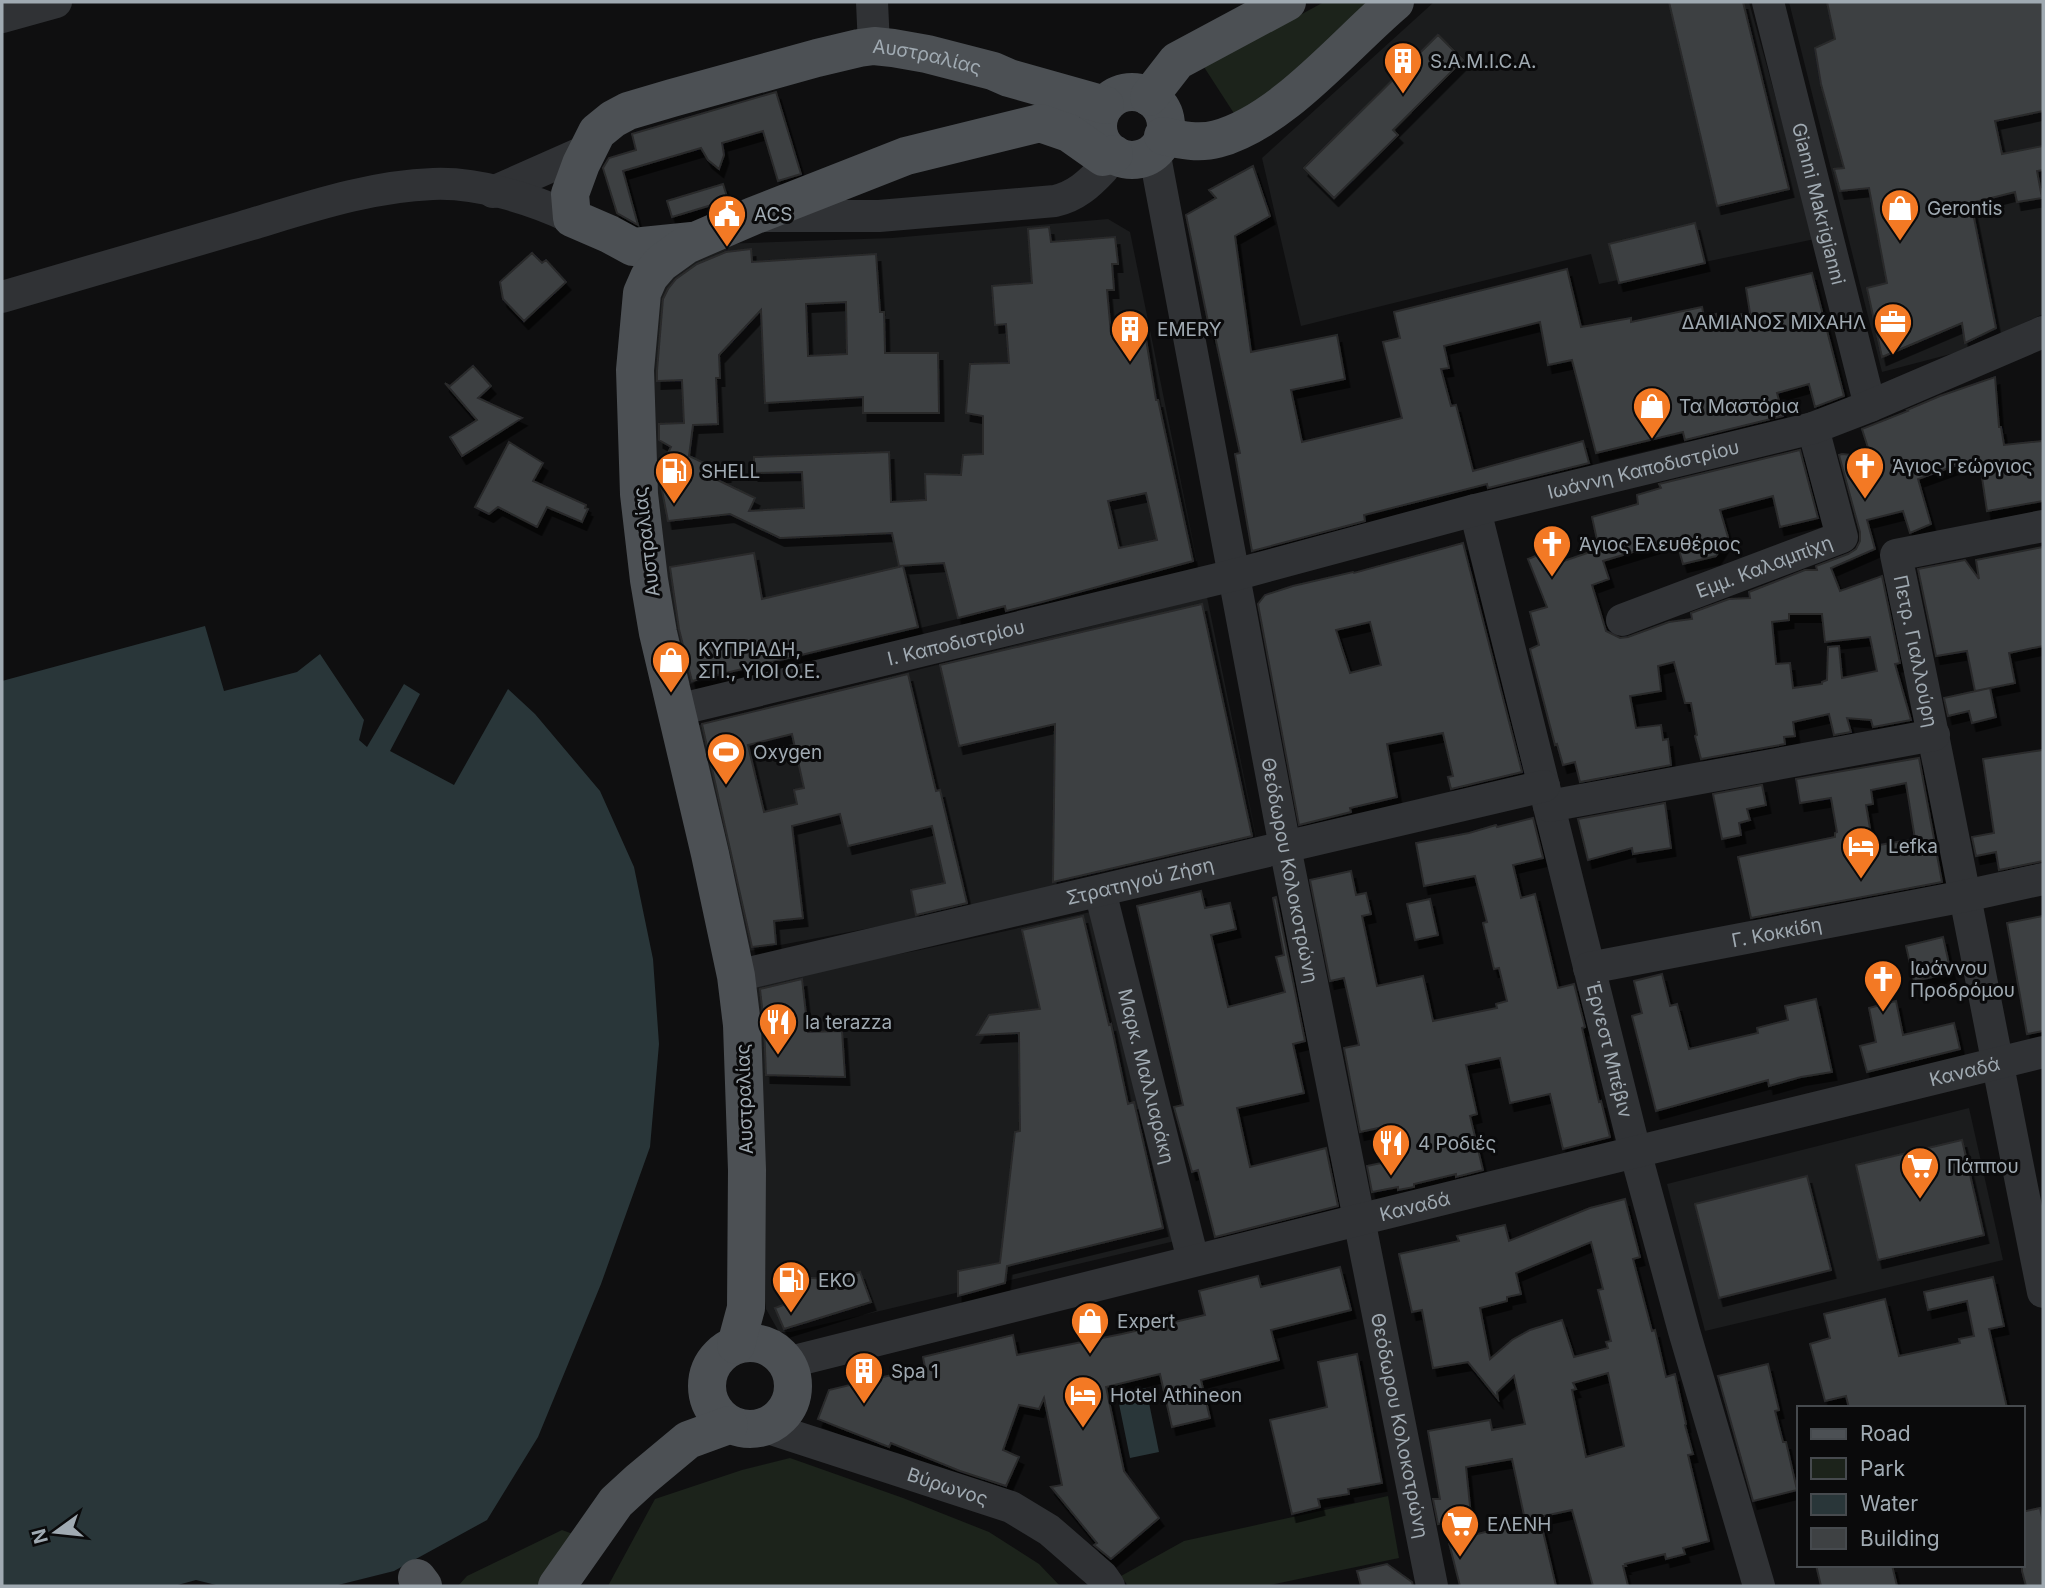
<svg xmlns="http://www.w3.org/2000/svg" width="2045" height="1588" font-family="Inter,sans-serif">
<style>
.built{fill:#1b1c1d}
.green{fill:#1c231b}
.water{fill:#293639}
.building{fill:#3e4143;stroke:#292a2c;stroke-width:2;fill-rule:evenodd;filter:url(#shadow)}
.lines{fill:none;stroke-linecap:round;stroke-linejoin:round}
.minor{stroke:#303235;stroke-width:32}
.major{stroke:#4c5054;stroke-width:38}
.labels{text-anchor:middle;stroke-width:6;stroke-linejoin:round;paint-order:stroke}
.street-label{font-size:19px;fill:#a0aab2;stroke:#0a0a0b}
.poi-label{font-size:19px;fill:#a0aab2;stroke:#0a0a0b;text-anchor:start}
</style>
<defs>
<filter id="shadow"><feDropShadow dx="4.5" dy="8" stdDeviation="0" flood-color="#0009"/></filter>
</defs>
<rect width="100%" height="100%" fill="#0f0f10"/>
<path class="built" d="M1434,2H1749L1815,239L1599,284L1591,254L1301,326L1262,158Z
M1789,2H2043V314L1966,350L1882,372Z
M1108,219L1130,232L1197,561L677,687L640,372L665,276L720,244L892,238Z
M1207,597L1259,850L1045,895L733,954L683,729Z
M1095,911L1175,1241L791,1332H779L766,1309L762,1281L750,988L801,977V973L920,950Z
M1969,1108L2003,1260L1705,1331L1667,1184Z"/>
<path class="green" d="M1324,2H1382L1237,118L1204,67Z
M790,1458L903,1498L989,1532L1039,1564L1060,1586H608L655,1499L742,1470Z
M1388,1496L1399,1558L1265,1586H1128L1121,1576L1184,1541Z
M562,1530L573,1534L547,1586H458L467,1576Z"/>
<path class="water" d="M205,626L224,691L297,672L320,654L364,720L359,740L367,747L404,684L420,694L390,751L454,785L508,689L535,714L600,791L634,867L653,959L659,1044L650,1147L601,1284L538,1437L487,1520L394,1571L334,1586H220L196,1580L174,1586H2V681Z
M1146,1388L1159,1452L1130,1458L1117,1394Z"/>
<path class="building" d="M1669,2H1743L1789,189L1717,206Z
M1827,2H2043V111L1995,121L2002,154L2043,146V170L2037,171L2042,198L2017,202L2015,192L1971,203L1996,328L1965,343L1962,323L1882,357L1867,288L1887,283L1869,188L1840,191L1834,169L1844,168L1821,84L1815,48L1835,39Z
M1438,35L1463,60L1393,130L1398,135L1334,198L1304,168Z
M776,92L801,174L778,181L763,131L722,143L724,155L719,169L708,160L701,148L623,171L638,225L617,213L603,168L609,158L636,150L632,134Z
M1253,166L1270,216L1235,236L1251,352L1337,335L1345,379L1291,390L1302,442L1402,418L1383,342L1400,338L1394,312L1567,269L1581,327L1631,318V322L1702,307L1704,317L1716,314V318L1750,313L1746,288L1812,273L1844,396L1815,407L1809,384L1777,393L1783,416L1685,440L1683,432L1596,453L1572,360L1548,365L1540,322L1444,346L1449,368L1441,369L1451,406L1456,405L1473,471L1583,441L1589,463L1488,488L1487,484L1364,515L1365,521L1252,551L1235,454L1240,453L1215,336H1211L1186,215L1216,198L1209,190Z
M723,184L728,200L672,217L667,201Z
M1695,223L1705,263L1619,283L1609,244Z
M1049,227L1051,242L1115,237L1118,264H1112L1114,290H1107L1111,334L1144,327L1156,400H1158L1193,561L1042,602L1006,611L1005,606L958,618L944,563L899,566L892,533L780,538L730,514L668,521L661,485L660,469L671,447L659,440V424L684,423L682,380L657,381V371L663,299L668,289L676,279L697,264L726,252L751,249L752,262L876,254L880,312H884L885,353H938L939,413H863V397L765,403L761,310L719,355L720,378H716L718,424L693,425L689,456L727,474H705L755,498L749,511L804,508L802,472L754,473V457L889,452L891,502L926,500L925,474L961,475L963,455L983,454V416L966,413L970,364L1009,363L1006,324L995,325L992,286L1032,283L1028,229ZM846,302L847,354L808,356L806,304ZM1146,493L1157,540L1119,548L1108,501Z
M532,253L542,263L546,260L566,282L524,321L503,299L500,282Z
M473,366L491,386L478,398L522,418L462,456L450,437L477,420L445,383L450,386Z
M1995,377L1999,427H2001L2004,445L2042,441L2043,501L1987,511L1979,457L1918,479L1931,524L1910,533L1903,511L1867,520L1875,549L1831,568L1840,591L1882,576L1900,663L1895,664L1911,720L1873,727L1871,720L1847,718L1851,732L1834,735L1829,714L1793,722L1795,736L1784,737L1785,744L1701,759L1695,736L1697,735L1691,703H1685L1674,662L1658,666L1661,691L1630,696L1636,728L1661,725L1663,740L1668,739L1671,765L1580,782L1575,762L1563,765L1557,744L1555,745L1530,649L1539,645L1530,612L1547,607L1528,559L1553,549L1558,563L1599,549L1592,517L1638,504L1637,495L1661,488L1659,484L1800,450L1818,518L1780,527L1773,496L1720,510L1728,537L1716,556L1683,564L1676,539L1603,561L1609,579L1592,585L1606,631L1620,638L1628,637L1669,622L1692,619L1691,613L1729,599L1750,598L1749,592L1805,570H1817L1816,566L1848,554L1856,549L1860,541V532L1839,455L1842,454L1871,457L1862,429L1908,411L1907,410L1940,396ZM1789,614H1822L1825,642L1870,637L1877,671L1842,678L1839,646L1828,647L1827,680L1822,682V684L1793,688L1790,663L1776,664L1772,622L1789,620Z
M509,442L543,463L533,481L586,505L585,508L588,509L582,522L547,507L537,527L498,507L489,514L475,507Z
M1463,543L1522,772L1451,789L1448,777L1453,776L1443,733L1387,744L1397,797L1350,808L1351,812L1299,825L1258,604L1265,595L1293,586L1353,572L1354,573ZM1370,622L1381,665L1350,673L1336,630Z
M2043,547V646L2009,653L2015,683L1975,691L1967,651L1936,656L1918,569L1965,560L1979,579L1976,560Z
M754,553L762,599L903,566L918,627L692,681L679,629L670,567Z
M1202,604L1252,836L1053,882L1055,724L959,746L940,665Z
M908,674L936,791L940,790L967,903L916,915L911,890L945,883L932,826L848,846L840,814L792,826L803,918L774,921L776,944L752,947L702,724ZM792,734L804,788L794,790L797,804L764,812L748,745Z
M1990,688L1996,717L1972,723L1969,711L1948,716L1944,698Z
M2043,750V861L1999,870L1996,852L1976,856L1972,837L1994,833L1983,759Z
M1919,758L1942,882L1751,918L1738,857L1835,837V833L1837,832L1831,798L1800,803L1796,779ZM1906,783L1915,839L1873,846L1866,805L1873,804L1871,790Z
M1762,785L1766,805L1747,809L1750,820L1739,823L1741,835L1722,839L1713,794Z
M1665,803L1671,848L1633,854L1632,848L1588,860L1578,819Z
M1533,818L1543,858L1513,865L1521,898L1535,894L1558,988L1574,984L1585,1027L1582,1028L1599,1102L1601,1101L1610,1137L1563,1149L1550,1094L1510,1103L1500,1058L1466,1065L1477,1114L1470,1116L1483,1170L1456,1177V1174L1414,1184V1187L1398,1190V1187L1372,1192L1367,1166L1391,1161L1383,1127L1360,1132L1344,1048L1359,1045L1344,978L1330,981L1310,880L1351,871L1356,895L1366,893L1371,914L1362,916L1377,986L1423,976L1433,1021L1497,1008L1496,1004L1507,1001L1499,968L1494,969L1483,923L1487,922L1475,876L1424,886L1416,843L1469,833L1496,825L1497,827Z
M1201,891L1205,908L1230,903L1236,929L1211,935L1228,1007L1285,992L1276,957L1284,955L1273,898L1276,897L1305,1041L1293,1044L1304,1093L1237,1108L1250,1167L1326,1148L1338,1206L1215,1237L1198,1170L1192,1172L1174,1107L1183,1105L1137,906Z
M1430,899L1438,935L1415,940L1407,904Z
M1083,916L1109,1025L1111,1024L1128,1104L1134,1102L1163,1228L1007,1266L1005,1283L958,1296V1271L1000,1263L1015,1132L1020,1131L1019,1033L977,1035L989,1015L1040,1009L1022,930Z
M2043,916V1031L2027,1034L2007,923Z
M1943,937L1951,973L1914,981L1906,946Z
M1662,974L1670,1006L1677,1004L1689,1049L1758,1033L1757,1028L1788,1020L1785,1006L1816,999L1832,1072L1801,1077L1769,1086L1768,1080L1656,1111L1632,1016L1642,1013L1634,981Z
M802,979L808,1032L842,1031L845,1077L766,1075L764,1024L760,989Z
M1896,1001L1903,1035L1954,1023L1960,1049L1867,1072L1860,1046L1876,1042L1869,1008Z
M1962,1140L1984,1235L1878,1260L1856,1165Z
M1807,1176L1831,1270L1719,1298L1695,1204Z
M1625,1199L1640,1257L1633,1259L1652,1331L1655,1330L1666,1377L1675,1374L1686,1424L1685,1425L1693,1454L1688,1455L1709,1541L1683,1548L1685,1554L1666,1559L1665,1554L1625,1564L1626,1566H1623L1628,1586H1593L1572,1510L1525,1520L1512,1459L1466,1467L1473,1535L1540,1519L1556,1586H1460L1444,1523L1438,1524L1433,1499H1440L1428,1431L1490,1420L1492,1430L1525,1424L1514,1376L1497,1392L1498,1399L1468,1362L1433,1368L1422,1310L1412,1312L1399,1254L1459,1241L1457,1236L1505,1225L1509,1241L1590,1208ZM1591,1242L1603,1289L1598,1290L1611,1341L1606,1342L1608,1348L1574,1357L1562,1320L1530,1330L1512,1340L1490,1359L1480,1308L1507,1301V1297L1521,1294L1516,1273ZM1608,1373L1624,1446L1586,1457L1572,1390L1576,1389L1573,1383Z
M1340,1267L1351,1310L1271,1330L1279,1360L1201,1380L1210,1418L1172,1427L1160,1374L1106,1387L1124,1471L1159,1518L1111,1559L1094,1545L1097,1543L1051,1487L1062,1485L1044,1398L1039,1409L1019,1405L1003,1450L1019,1457L1006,1486L960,1471L891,1443L889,1447L818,1419L829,1390L925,1367L923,1357L1013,1335L1017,1355L1122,1334L1205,1315L1199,1291L1258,1276L1261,1287Z
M860,1272L871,1302L784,1329L775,1308L800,1299L801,1277L837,1280Z
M1993,1277L2004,1326L1989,1329L2007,1408H1849L1846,1396L1825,1401L1810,1344L1830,1338L1824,1314L1885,1299L1899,1356L1960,1343L1959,1339L1974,1336L1967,1301L1928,1310L1924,1292Z
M1357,1354L1382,1483L1348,1489L1349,1494L1318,1499L1320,1507L1292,1514L1270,1420L1327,1407L1318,1362Z
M1768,1364L1779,1410L1775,1411L1783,1442H1786L1797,1490L1753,1501L1718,1376Z
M2040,1508L2043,1522V1586H2026L2022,1571V1512Z
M1387,1564L1412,1582L1413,1586H1361L1357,1571Z
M1816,1565H1892L1897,1586H1821Z"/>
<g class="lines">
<g class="minor">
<path d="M872,2L874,46"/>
<path id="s1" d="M1768,2L1870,406"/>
<path d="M2,17L56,2"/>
<path id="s2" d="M1154,151L1285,847L1432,1586"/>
<path d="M493,192L588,150"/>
<path d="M761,216H879L1055,201C1076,196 1089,184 1103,169V157"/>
<path d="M2,297C82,274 162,250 242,227C303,209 369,186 433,184C477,182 533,199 572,218"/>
<path id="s3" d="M1475,510L1635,1151L1684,1331L1759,1586"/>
<path id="s4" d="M2043,526L1896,555C1948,800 1993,1046 2043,1292"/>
<path id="s5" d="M1622,620L1842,537L1813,428"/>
<path id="s6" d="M677,710L1234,575L1475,510L1813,428L1870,406L2043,332"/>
<path d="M1549,806L1934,735"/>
<path id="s7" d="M1100,891L1193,1260"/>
<path id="s8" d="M1589,968L1965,896L2043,879"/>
<path id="s9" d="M736,976L1544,786"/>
<path id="s10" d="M786,1363L1358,1220L2043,1052"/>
<path id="s11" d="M765,1427L1011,1507L1049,1530L1102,1576L1109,1586"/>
</g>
<g class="major">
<circle cx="1132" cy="126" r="34"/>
<path d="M1149,97L1177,61L1287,2"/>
<path d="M1163,136C1181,140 1199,144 1217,139C1283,121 1344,45 1395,2"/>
<path id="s12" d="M692,241L633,247L609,234L572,218L570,194L581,164L597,132L613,119L628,111L672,98L817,58L859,48L874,46L893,48L927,54L993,71L1009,78L1105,105"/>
<circle cx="750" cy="1386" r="43"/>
<path d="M736,1345L746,1308L747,1170L742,1025L736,976L710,854L658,633L649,580L639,494L635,370L642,293L649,277L661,263L686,245L753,216L906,156L1040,123L1069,133L1103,157L1114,154"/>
<path d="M417,1578L423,1586"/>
<path d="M557,1586L616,1502L640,1480L688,1440L729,1425"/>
</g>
</g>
<defs>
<g id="building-pin" transform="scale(2.0125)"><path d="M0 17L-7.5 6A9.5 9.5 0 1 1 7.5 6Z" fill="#f37924" stroke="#0a0a0b"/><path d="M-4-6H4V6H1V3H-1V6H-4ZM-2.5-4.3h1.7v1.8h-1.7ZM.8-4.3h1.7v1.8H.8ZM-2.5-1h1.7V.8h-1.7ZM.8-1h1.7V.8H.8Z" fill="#fff"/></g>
<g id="shop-pin" transform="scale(2.0125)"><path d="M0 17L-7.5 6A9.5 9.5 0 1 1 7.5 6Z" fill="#f37924" stroke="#0a0a0b"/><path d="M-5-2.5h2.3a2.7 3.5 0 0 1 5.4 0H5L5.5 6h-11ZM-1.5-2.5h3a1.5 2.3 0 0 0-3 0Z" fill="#fff"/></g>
<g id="civic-pin" transform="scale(2.0125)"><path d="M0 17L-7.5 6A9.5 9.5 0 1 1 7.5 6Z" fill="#f37924" stroke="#0a0a0b"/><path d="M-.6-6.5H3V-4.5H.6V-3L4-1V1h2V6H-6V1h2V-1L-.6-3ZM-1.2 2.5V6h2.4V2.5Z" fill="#fff"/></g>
<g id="office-pin" transform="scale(2.0125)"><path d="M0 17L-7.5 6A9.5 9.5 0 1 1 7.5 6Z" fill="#f37924" stroke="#0a0a0b"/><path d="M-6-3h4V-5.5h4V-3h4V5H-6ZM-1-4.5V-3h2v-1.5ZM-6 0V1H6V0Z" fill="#fff"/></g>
<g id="church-pin" transform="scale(2.0125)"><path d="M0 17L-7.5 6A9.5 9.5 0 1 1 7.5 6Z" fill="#f37924" stroke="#0a0a0b"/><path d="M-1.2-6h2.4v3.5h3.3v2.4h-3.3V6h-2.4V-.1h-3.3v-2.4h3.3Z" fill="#fff"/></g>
<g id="fuel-pin" transform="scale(2.0125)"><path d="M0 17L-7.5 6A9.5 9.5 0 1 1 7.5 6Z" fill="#f37924" stroke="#0a0a0b"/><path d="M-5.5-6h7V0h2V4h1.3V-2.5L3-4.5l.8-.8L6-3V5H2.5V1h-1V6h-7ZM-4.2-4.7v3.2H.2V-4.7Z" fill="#fff"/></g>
<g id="stadium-pin" transform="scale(2.0125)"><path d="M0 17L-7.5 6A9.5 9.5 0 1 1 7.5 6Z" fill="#f37924" stroke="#0a0a0b"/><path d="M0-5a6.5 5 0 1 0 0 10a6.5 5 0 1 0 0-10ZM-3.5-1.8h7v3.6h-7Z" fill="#fff"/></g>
<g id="hotel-pin" transform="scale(2.0125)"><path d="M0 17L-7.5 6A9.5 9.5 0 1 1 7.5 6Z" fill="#f37924" stroke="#0a0a0b"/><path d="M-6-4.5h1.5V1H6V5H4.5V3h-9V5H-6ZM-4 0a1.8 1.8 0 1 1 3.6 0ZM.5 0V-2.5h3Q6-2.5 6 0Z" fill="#fff"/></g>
<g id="restaurant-pin" transform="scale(2.0125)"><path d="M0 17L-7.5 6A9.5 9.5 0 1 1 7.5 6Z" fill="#f37924" stroke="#0a0a0b"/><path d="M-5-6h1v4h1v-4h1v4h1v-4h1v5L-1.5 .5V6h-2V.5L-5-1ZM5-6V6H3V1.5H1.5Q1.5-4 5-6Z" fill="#fff"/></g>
<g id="supermarket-pin" transform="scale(2.0125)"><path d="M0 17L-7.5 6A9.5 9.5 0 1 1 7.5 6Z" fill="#f37924" stroke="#0a0a0b"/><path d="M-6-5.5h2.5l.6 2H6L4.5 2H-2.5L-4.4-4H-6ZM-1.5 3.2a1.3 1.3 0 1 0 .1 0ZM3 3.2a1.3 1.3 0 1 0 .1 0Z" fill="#fff"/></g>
</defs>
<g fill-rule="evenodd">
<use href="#building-pin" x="1403" y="61"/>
<use href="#shop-pin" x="1900" y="208"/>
<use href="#civic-pin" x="727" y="214"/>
<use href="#office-pin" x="1893" y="322"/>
<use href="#building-pin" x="1130" y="329"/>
<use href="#shop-pin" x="1652" y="406"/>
<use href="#church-pin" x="1865" y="466"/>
<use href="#fuel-pin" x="674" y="471"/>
<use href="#church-pin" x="1552" y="544"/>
<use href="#shop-pin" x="671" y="660"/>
<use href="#stadium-pin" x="726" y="752"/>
<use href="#hotel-pin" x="1861" y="846"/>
<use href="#church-pin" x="1883" y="979"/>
<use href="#restaurant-pin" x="778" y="1022"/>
<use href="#restaurant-pin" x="1391" y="1143"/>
<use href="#supermarket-pin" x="1920" y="1166"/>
<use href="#fuel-pin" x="791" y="1280"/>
<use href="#shop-pin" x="1090" y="1321"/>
<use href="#building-pin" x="864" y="1371"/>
<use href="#hotel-pin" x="1083" y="1395"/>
<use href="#supermarket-pin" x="1460" y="1524"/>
</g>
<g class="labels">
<g class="street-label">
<text dy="7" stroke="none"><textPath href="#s12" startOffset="565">Αυστραλίας</textPath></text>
<text dy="7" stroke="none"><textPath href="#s1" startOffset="208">Gianni Makrigianni</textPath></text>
<text dy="7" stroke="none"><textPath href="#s6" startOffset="996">Ιωάννη Καποδιστρίου</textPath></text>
<text transform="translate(646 542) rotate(-97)" y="7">Αυστραλίας</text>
<text dy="7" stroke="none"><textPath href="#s5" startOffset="152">Εμμ. Καλαμπίχη</textPath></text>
<text dy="7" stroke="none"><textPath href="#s6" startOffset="287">Ι. Καποδιστρίου</textPath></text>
<text dy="7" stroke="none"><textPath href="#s4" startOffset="248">Πετρ. Γιαλλούρη</textPath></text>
<text dy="7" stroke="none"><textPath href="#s2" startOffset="732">Θεόδωρου Κολοκοτρώνη</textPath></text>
<text dy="7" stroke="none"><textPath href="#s9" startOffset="415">Στρατηγού Ζήση</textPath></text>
<text dy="7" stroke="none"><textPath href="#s8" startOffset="191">Γ. Κοκκίδη</textPath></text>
<text dy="7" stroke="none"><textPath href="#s3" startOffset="556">Έρνεστ Μπέβιν</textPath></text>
<text dy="7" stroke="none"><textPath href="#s10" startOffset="1214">Καναδά</textPath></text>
<text dy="7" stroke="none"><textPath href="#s7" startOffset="191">Μαρκ. Μαλλιαράκη</textPath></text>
<text transform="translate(744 1099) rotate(-92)" y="7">Αυστραλίας</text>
<text dy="7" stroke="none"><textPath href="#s10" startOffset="648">Καναδά</textPath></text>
<text dy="7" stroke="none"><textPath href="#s2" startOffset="1298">Θεόδωρου Κολοκοτρώνη</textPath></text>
<text dy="7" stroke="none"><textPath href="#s11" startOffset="192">Βύρωνος</textPath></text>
</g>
<g class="poi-label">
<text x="1430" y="68">S.A.M.I.C.A.</text>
<text x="1927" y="215">Gerontis</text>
<text x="754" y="221">ACS</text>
<text x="1866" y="329" text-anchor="end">ΔΑΜΙΑΝΟΣ ΜΙΧΑΗΛ</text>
<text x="1157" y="336">EMERY</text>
<text x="1679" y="413">Τα Μαστόρια</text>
<text x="1892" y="473">Άγιος Γεώργιος</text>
<text x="701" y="478">SHELL</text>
<text x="1579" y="551">Άγιος Ελευθέριος</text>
<text x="698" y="656">ΚΥΠΡΙΑΔΗ,<tspan x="698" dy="22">ΣΠ., ΥΙΟΙ Ο.Ε.</tspan></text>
<text x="753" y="759">Oxygen</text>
<text x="1888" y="853">Lefka</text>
<text x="1910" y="975">Ιωάννου<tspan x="1910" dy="22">Προδρόμου</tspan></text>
<text x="805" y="1029">la terazza</text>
<text x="1418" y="1150">4 Ροδιές</text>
<text x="1947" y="1173">Πάππου</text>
<text x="818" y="1287">EKO</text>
<text x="1117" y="1328">Expert</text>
<text x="891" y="1378">Spa 1</text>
<text x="1110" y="1402">Hotel Athineon</text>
<text x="1487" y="1531">ΕΛΕΝΗ</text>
</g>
</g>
<rect width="2045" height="1588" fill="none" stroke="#a0aab2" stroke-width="7"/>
<rect x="1797" y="1406" width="228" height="161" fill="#0a0a0b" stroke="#464a4e" stroke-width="2"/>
<rect x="1811" y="1429" width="35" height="10" fill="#4c5054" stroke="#464a4e" stroke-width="2"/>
<text x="1860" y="1441" font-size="21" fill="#a0aab2">Road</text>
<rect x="1811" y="1458" width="35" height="21" fill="#1c231b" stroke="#464a4e" stroke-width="2"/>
<text x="1860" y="1476" font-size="21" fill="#a0aab2">Park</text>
<rect x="1811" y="1494" width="35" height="21" fill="#293639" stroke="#464a4e" stroke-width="2"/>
<text x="1860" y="1511" font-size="21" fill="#a0aab2">Water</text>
<rect x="1811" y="1528" width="35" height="21" fill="#3e4143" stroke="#464a4e" stroke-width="2"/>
<text x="1860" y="1546" font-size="21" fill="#a0aab2">Building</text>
<g transform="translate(56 1532) rotate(255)" stroke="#0a0a0b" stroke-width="5" paint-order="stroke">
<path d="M0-5L12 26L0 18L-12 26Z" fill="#a0aab2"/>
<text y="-10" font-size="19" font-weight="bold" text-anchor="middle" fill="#a0aab2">N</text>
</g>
</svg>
